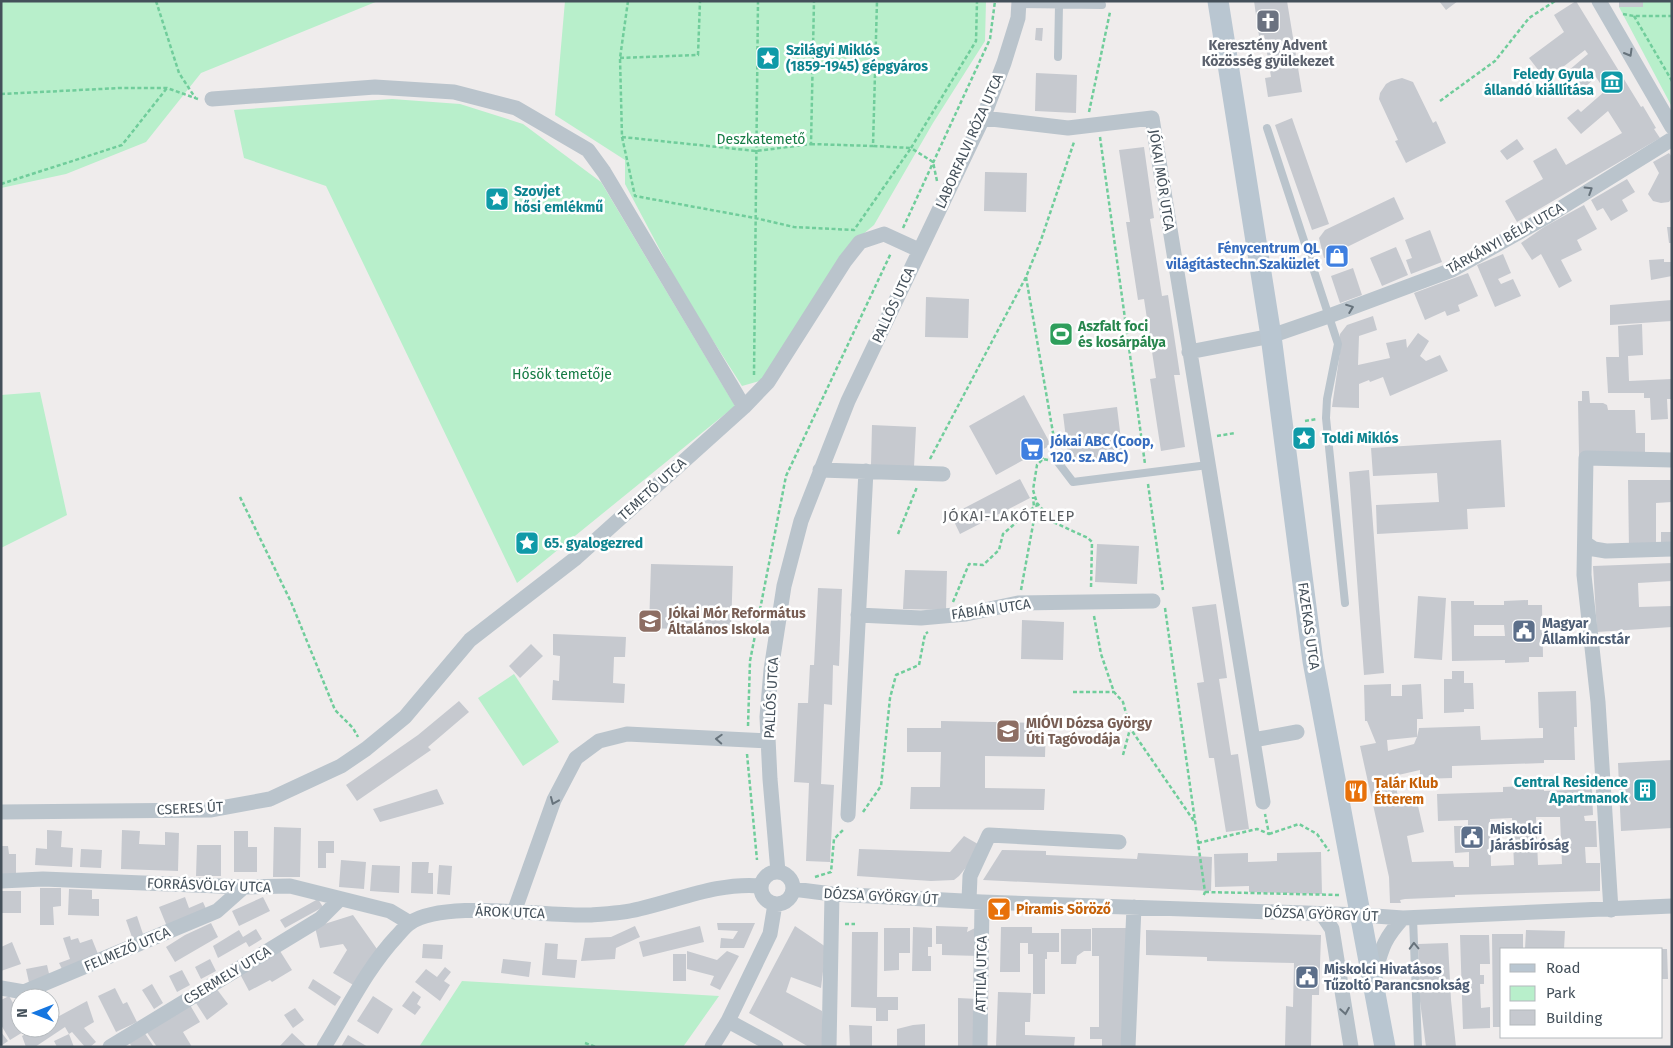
<svg xmlns="http://www.w3.org/2000/svg" width="1673" height="1048" font-family="'Fira Sans',sans-serif">
<style>
.green{fill:#b8efcb}
.building{fill:#c6c9cf;fill-rule:evenodd}
.lines{fill:none;stroke-linecap:round;stroke-linejoin:round}
.path{stroke:#70cd9b;stroke-width:2.5;stroke-dasharray:4 2.5;stroke-linecap:butt}
.lane{stroke:#bac4cc;stroke-width:8}
.street{stroke:#bac4cc;stroke-width:15}
.secondary{stroke:#b9c6d1;stroke-width:21}
.oneway{stroke:#67737c}
.labels{text-anchor:middle;stroke-width:5;stroke-linejoin:round;paint-order:stroke}
.worship-label{font-size:14px;font-weight:bold;fill:#5b616d;stroke:#fff}
.culture-label{font-size:14px;font-weight:bold;fill:#0d838f;stroke:#fff;text-anchor:start}
.park-label{font-size:14px;fill:#157b44;stroke:#fff}
.street-label{font-size:14px;fill:#44505a;stroke:#fff}
.shop-label{font-size:14px;font-weight:bold;fill:#366cbe;stroke:#fff;text-anchor:end}
.leisure-label{font-size:14px;font-weight:bold;fill:#27864d;stroke:#fff;text-anchor:start}
.education-label{font-size:14px;font-weight:bold;fill:#785e54;stroke:#fff;text-anchor:start}
.service-label{font-size:14px;font-weight:bold;fill:#4e5e75;stroke:#fff;text-anchor:start}
.food-label{font-size:14px;font-weight:bold;fill:#c56008;stroke:#fff;text-anchor:start}
.neighbourhood-label{font-size:15px;letter-spacing:1px;fill:#595d61;stroke:#fff}
</style>
<rect width="100%" height="100%" fill="#efecec"/>
<path class="green" d="M1,1H378L201,73L146,142L66,174L1,188Z
M565,1H986L985,41L933,123L874,225L856,240L763,380L742,386L685,297L625,184V160L555,115Z
M1643,1H1672V107L1619,7H1643Z
M392,99L460,104L523,124L601,182L735,406L517,583L326,186L244,158L234,110Z
M40,392L67,515L1,548V395Z
M514,674L559,742L523,766L478,698Z
M462,981L719,996L683,1047H419Z"/>
<path class="building" d="M1254,1H1287L1302,92L1268,97L1265,78L1271,77L1264,35L1259,36Z
M1439,1H1458L1446,10Z
M1576,1L1641,107L1643,106L1656,128L1654,129L1660,138L1517,222L1505,201L1543,179L1533,161L1556,148L1566,165L1622,133L1608,111L1581,134L1567,118L1578,109L1581,112L1605,91L1596,77L1583,89L1568,71L1588,54L1585,50L1546,80L1529,58L1564,32L1554,15Z
M1619,1H1643V7H1619Z
M1036,28H1043L1042,41L1035,40Z
M1036,73L1077,75L1076,113L1035,111Z
M1402,78L1413,82L1433,123L1436,121L1446,143L1406,163L1395,141L1398,140L1379,99L1380,93L1386,84L1391,81Z
M1292,118L1329,224L1312,230L1275,125Z
M1517,139L1524,149L1507,160L1500,151Z
M1144,147L1154,218L1150,219L1162,296L1168,295L1180,375H1174L1185,447L1161,451L1150,379L1156,378L1144,299L1138,300L1126,222H1130L1119,150Z
M1669,153L1672,157V198L1669,202L1661,203L1653,201L1648,194L1659,173L1653,162Z
M985,172L1027,173L1026,212L984,211Z
M1627,179L1635,192L1622,200L1628,211L1611,221L1603,208L1597,211L1591,200Z
M1394,197L1404,219L1347,247L1348,252L1324,258L1319,238L1325,230Z
M1584,205L1597,229L1577,240L1582,250L1561,260L1572,281L1559,288L1541,254L1532,260L1521,243L1544,227Z
M1667,227H1672V243H1669Z
M1430,230L1442,262L1411,274L1406,260L1412,258L1405,240Z
M1396,247L1408,275L1382,286L1370,258Z
M1503,254L1511,273L1498,279L1501,284L1513,279L1521,296L1495,307L1477,265Z
M1664,259V262H1672V276L1651,280L1649,260Z
M1353,268L1362,295L1340,303L1331,276Z
M1468,273L1478,296L1458,305L1460,311L1447,316L1445,311L1425,320L1414,293Z
M926,297L969,299L968,338L925,337Z
M1672,300V321L1610,325V305Z
M1373,316L1377,330L1359,336L1358,365L1390,358L1386,343L1406,339L1407,348L1418,333L1429,341L1420,356L1426,361L1440,355L1448,371L1390,396L1383,377L1370,382L1369,380L1359,384V408L1332,407L1341,345H1339L1340,334L1347,325Z
M1642,324L1643,355L1628,356L1629,381L1672,379V399H1667L1668,419L1651,420L1650,398H1644V393H1608L1606,357H1619L1618,326Z
M1582,391H1589L1590,403H1603L1607,405L1608,410H1635L1636,433H1645V457L1579,456L1578,401H1582Z
M1024,395L1051,445L996,475L969,426Z
M1117,407L1123,456L1069,463L1063,414Z
M872,425L916,427L914,467L871,465Z
M1501,440L1505,507L1467,509L1468,529L1377,534L1376,505L1439,502L1437,473L1373,476L1371,448Z
M1369,470L1384,673L1364,675L1349,472Z
M1020,479L1030,498L960,534L951,515Z
M1628,480H1672V502L1656,503V549H1629Z
M1661,532H1672V546H1661Z
M1097,544L1139,546L1137,584L1095,582Z
M1672,563V581L1638,583L1639,607L1672,606V627L1597,632L1593,566Z
M651,564L733,566L731,631L649,628Z
M905,570L947,571L946,610L903,609Z
M818,588L842,589L839,666L833,665L832,705L824,704L821,784L834,785L830,862L806,861L809,783L794,782L798,703H808L810,665H814Z
M1418,596L1446,598L1442,660L1414,658Z
M1528,600V605H1542L1543,657H1529V662L1505,663V660L1452,661L1451,601H1474V605H1504V601ZM1474,625H1504L1505,636H1474Z
M1216,604L1227,678L1219,679L1231,755L1238,754L1249,829L1226,832L1214,758H1209L1197,683L1204,682L1192,607Z
M1022,620L1064,622L1063,660L1021,659Z
M553,634L626,637L625,657H614L613,683L625,684L624,703L552,700L553,680L559,681L560,656L553,655Z
M531,644L543,656L520,678L509,666Z
M1452,671H1464V683H1473L1474,709H1464V712L1444,713V679H1452Z
M1391,684V696H1402V685L1421,684L1423,719H1417V737L1419,728L1480,726L1481,740L1543,738V728H1539L1538,692L1576,691L1577,727H1574L1575,760H1544V763L1452,766V778L1420,779V770L1394,776L1398,797L1415,793L1424,832L1407,836L1412,862L1453,861L1454,867H1469V852L1455,853L1454,826H1468V820L1438,821L1437,794L1503,792V787L1544,785V791L1592,789L1593,815L1584,816L1585,821H1596L1597,847H1585L1586,863H1600V891L1455,895V897L1405,899L1400,900L1401,903H1390L1389,877L1360,746L1376,743L1367,721H1365L1364,685ZM1417,737L1414,744L1388,751L1387,740ZM1536,817H1560L1562,864L1538,865ZM1512,818L1514,865L1491,866L1490,819Z
M459,701L469,712L428,747L431,750L357,801L346,785L418,735Z
M941,721L1046,723L1045,757L985,756V788L1045,789L1044,810L910,809L911,787H940L941,752H907V728H941Z
M1672,760V828L1621,831L1618,763Z
M437,789L444,804L380,822L373,809Z
M274,827L301,828L300,877H273Z
M47,830L62,831L61,847L73,848L72,867L35,865L36,848L47,849Z
M122,830L140,831L139,844L165,845V832L179,833L178,871L121,869Z
M234,831H248V847H257V872H234Z
M964,836L983,847L959,876L954,880L931,881L857,876L859,849L950,852Z
M318,841H334V853H326V868H318Z
M197,845H221V876H196Z
M1,846H8L9,854H16V875H1Z
M81,849L102,850L101,868L80,867Z
M1002,850L1046,851V855L1137,859L1138,853L1212,857L1211,891L983,880Z
M1321,852L1322,894L1249,892V886L1215,887L1214,854L1248,853V862L1277,861V853Z
M341,860L366,862L364,889L339,887Z
M412,862H429L428,873H433V894L411,893Z
M372,865L400,866L399,893L370,891Z
M439,865L452,866L450,895L437,894Z
M40,888H61V906L53,907L54,925H40Z
M69,889L92,890V899H99V916L68,915Z
M1,891H21V913H1Z
M185,897L189,908L203,902L207,911L168,929L159,907Z
M263,897L270,911L239,926L232,911Z
M318,899L323,907L285,928L280,920Z
M353,915L377,949L355,986L333,973L347,950L343,944L320,948L315,927Z
M137,916L144,937L133,940L126,920Z
M211,923L218,937L175,962L166,947L185,935Z
M717,923H755L744,948H720L721,938L733,939L738,931L718,930Z
M981,925L980,956L942,955V944H936V926L968,927L967,932Z
M635,926L640,937L616,948L615,959L581,961L585,938L611,937Z
M700,926L704,942L643,957L639,942Z
M795,926L826,947L821,988L791,977L786,992L822,1011L823,1047H809L749,1013Z
M913,927L932,928V947H928V956H931V971H912Z
M1001,927H1032V933H1059V952H1047V959H1045V994H1033V954H1028V943H1020V972H1000Z
M884,928H910V953H899V970L884,971Z
M1092,928H1127L1125,1047H1102V1039H1090V1027H1099V956H1092Z
M256,929L262,939L249,947L246,942L218,958L213,946L239,930L243,937Z
M1061,929H1091V951H1084L1077,956L1076,964H1061Z
M1146,930L1321,935L1319,995H1312L1311,1047H1285L1286,1006L1293,1007L1294,963L1207,961V957L1146,955Z
M1526,930L1565,931L1564,949H1525Z
M852,932H878L877,997H898V1010H888V1021H876V1008L851,1007Z
M1492,934H1523V949H1502V1027H1493Z
M1460,935H1489L1490,964H1480V975H1484V984H1480L1481,1008L1490,1007V1028L1463,1029Z
M70,936L71,940L78,938L80,943L92,939L98,954L63,971L59,963L70,959L63,938Z
M12,942L21,964L1,971V947Z
M545,943L558,944L557,959L577,960L575,978L542,975Z
M1448,943L1451,1000L1456,1047H1426L1420,1001L1418,944Z
M423,944L443,945L442,959L422,958Z
M1662,949H1667L1668,979H1662Z
M280,951L292,970L272,982L270,980L249,991L240,974Z
M687,951L717,960L727,951L739,956L720,990L710,985L714,976L687,969Z
M673,954H686V981H673Z
M210,959L216,971L201,979L195,967Z
M503,959L531,962L529,977L501,973Z
M47,965L50,978L30,987L26,969Z
M445,967L451,972L444,981L450,985L440,1001L415,982L426,969L437,977Z
M182,970L190,985L177,992L169,976Z
M313,979L341,997L335,1006L308,988Z
M152,984L163,1003L154,1009L142,990Z
M115,988L123,1004L127,1002L137,1022L116,1032L98,996Z
M216,988L228,1004L207,1020L196,1003Z
M413,991L421,997L417,1004L421,1007L415,1015L402,1006Z
M998,992L1031,993L1030,1022H1025V1035L1075,1037L1074,1047H996Z
M9,996L20,1015V1028L28,1029L10,1040L1,1025V1000Z
M373,996L393,1009L378,1034L357,1021Z
M958,998L978,999V1047H958Z
M87,1001L94,1022L84,1028L96,1042L90,1047H85L72,1032L69,1034L74,1047H57L54,1041L69,1034L65,1027L35,1047H26L22,1036L37,1028H50V1021Z
M190,1005L200,1022L183,1032L192,1047H157L146,1031Z
M295,1008L304,1020L293,1028L284,1015Z
M925,1024V1047H897V1029L913,1025Z
M849,1025L872,1026V1047H850Z
M1,1032L8,1041L1,1046Z
M144,1032L154,1047H132L129,1042Z
M292,1033L307,1047H279Z
M348,1035L368,1047H341Z"/>
<g class="lines">
<path class="path" d="M156,1L179,73L196,99
M628,1L620,58L622,137L756,151L811,144L814,1
M1623,14L1634,16H1672
M1634,16L1672,81
M620,58L698,55L700,1
M1,94L120,88H167L198,99
M1440,101L1495,61L1529,18L1555,1
M1089,112L1110,12
M622,137L635,196L755,218L794,227L854,230L911,148L873,146
M1100,137L1145,464
M811,144L873,146L877,1
M937,181L933,162L911,148L976,41L977,1
M1,184L122,145L167,88
M903,228L990,39L995,1
M1026,277L1056,450
M754,375L758,1
M1305,421L1317,419
M1217,436L1235,433
M1039,452L1043,459
M930,459L1026,277L1041,240L1074,142
M1048,460L1043,459L1037,465L1033,490L1037,503L1053,522L1088,538L1092,542L1091,588
M1148,484L1163,590
M240,497L291,602L335,710L353,728L358,737
M898,534L917,487
M1021,590L1037,503
M953,602L969,564L983,565L999,550L1003,534L1034,507L1033,497
M1165,608L1205,892L1203,897
M1094,616L1101,654L1114,692L1123,702L1130,728L1194,821
M1073,692H1114
M748,726L750,661L786,476L891,253
M747,754L757,860
M1123,755L1130,729
M863,812L881,786L890,698L896,675L919,665L925,634L928,632
M1269,834L1299,824L1317,834L1329,851
M1198,843L1257,829L1269,834L1265,814
M815,877L831,872L834,839L844,829
M1205,892L1339,895
M845,924H855
M585,1043L596,1047"/>
<path class="lane" d="M1019,4L1102,5
M1058,57L1059,5
M1267,128L1338,344L1327,399L1326,418L1345,603
M1057,461L1073,482L1208,465
M1413,918L1418,1047"/>
<path class="street" d="M1599,1L1672,127
M212,99L375,87L454,92L516,108L588,150L604,172L744,407
M983,118L1068,128L1152,118L1263,802
M1189,352L1271,336L1329,316L1452,270L1548,216L1672,139
M820,470L943,474
M1585,543L1594,549L1606,551L1672,549
M858,615L921,618L966,614L1018,603L1153,601
M1253,740L1297,732
M1,812L210,810L270,799L341,766L366,749L405,717L470,640L576,558L744,407L768,382L845,261L860,242L884,234L919,250
M848,815L866,471
M778,872L770,779L767,717L771,670L784,586L801,521L848,401L983,118L1004,63L1018,18L1019,1
M761 888a16 16 0 1 1 32 0a16 16 0 1 1-32 0Z
M1,881L43,879L244,887L290,886L390,911L410,923
M793,889L832,894L982,902L1361,915L1403,918L1672,906
M969,900L970,876L989,835L1119,842
M1611,910L1598,702L1584,575L1586,458L1672,460
M514,912L554,800L576,758L599,741L627,734L768,741
M1322,914L1332,929L1351,1047
M1374,976C1382,948 1383,940 1403,918
M1,988L24,992L217,911L244,887
M728,1021L776,1047
M110,1047L320,919L340,899
M324,1047C347,1010 367,968 397,936C401,932 405,926 410,923C445,899 545,917 590,915C605,914 624,913 639,909C679,900 719,882 761,886
M712,1047L728,1021L770,934L775,904
M829,1047L832,894
M980,1047L982,902
M1128,1047L1134,907"/>
<path class="secondary" d="M1218,1L1271,336L1313,661L1385,1047"/>
</g>
<defs><path id="oneway-chevron" d="M-2-3.5L2.5 0L-2 3.5" fill="none" stroke-width="1.6" stroke-linecap="round" stroke-linejoin="round" transform="scale(1.25)"/></defs>
<g class="oneway">
<use href="#oneway-chevron" transform="translate(1629 53) rotate(60)"/>
<use href="#oneway-chevron" transform="translate(1589 190) rotate(-32)"/>
<use href="#oneway-chevron" transform="translate(1350 308) rotate(-21)"/>
<use href="#oneway-chevron" transform="translate(719 739) rotate(-177)"/>
<use href="#oneway-chevron" transform="translate(554 801) rotate(113)"/>
<use href="#oneway-chevron" transform="translate(1414 946) rotate(-92)"/>
<use href="#oneway-chevron" transform="translate(1345 1011) rotate(81)"/>
</g>
<defs>
<g id="church-square" transform="scale(1.25)"><rect x="-9" y="-9" width="18" height="18" rx="4" fill="#6b7280" stroke="#fff"/><path d="M-1.2-6h2.4v3.5h3.3v2.4h-3.3V6h-2.4V-.1h-3.3v-2.4h3.3Z" fill="#fff"/></g>
<g id="sight-square" transform="scale(1.25)"><rect x="-9" y="-9" width="18" height="18" rx="4" fill="#0f9aa8" stroke="#fff"/><path d="M0-6L1.8-2.2L6-1.7L2.9 1.2L3.7 5.4L0 3.3L-3.7 5.4L-2.9 1.2L-6-1.7L-1.8-2.2Z" fill="#fff"/></g>
<g id="museum-square" transform="scale(1.25)"><rect x="-9" y="-9" width="18" height="18" rx="4" fill="#0f9aa8" stroke="#fff"/><path d="M0-6L6-3V-2H-6V-3ZM-5-1h2V3h-2ZM-1-1h2V3h-2ZM3-1h2V3H3ZM-6 4H6V6H-6Z" fill="#fff"/></g>
<g id="shop-square" transform="scale(1.25)"><rect x="-9" y="-9" width="18" height="18" rx="4" fill="#3f7fe0" stroke="#fff"/><path d="M-5-2.5h2.3a2.7 3.5 0 0 1 5.4 0H5L5.5 6h-11ZM-1.5-2.5h3a1.5 2.3 0 0 0-3 0Z" fill="#fff"/></g>
<g id="stadium-square" transform="scale(1.25)"><rect x="-9" y="-9" width="18" height="18" rx="4" fill="#2e9e5b" stroke="#fff"/><path d="M0-5a6.5 5 0 1 0 0 10a6.5 5 0 1 0 0-10ZM-3.5-1.8h7v3.6h-7Z" fill="#fff"/></g>
<g id="supermarket-square" transform="scale(1.25)"><rect x="-9" y="-9" width="18" height="18" rx="4" fill="#3f7fe0" stroke="#fff"/><path d="M-6-5.5h2.5l.6 2H6L4.5 2H-2.5L-4.4-4H-6ZM-1.5 3.2a1.3 1.3 0 1 0 .1 0ZM3 3.2a1.3 1.3 0 1 0 .1 0Z" fill="#fff"/></g>
<g id="school-square" transform="scale(1.25)"><rect x="-9" y="-9" width="18" height="18" rx="4" fill="#8d6e63" stroke="#fff"/><path d="M0-5L7-2L0 1L-7-2ZM-4 1L0 2.5L4 1V4Q0 6-4 4Z" fill="#fff"/></g>
<g id="civic-square" transform="scale(1.25)"><rect x="-9" y="-9" width="18" height="18" rx="4" fill="#5c6f8a" stroke="#fff"/><path d="M-.6-6.5H3V-4.5H.6V-3L4-1V1h2V6H-6V1h2V-1L-.6-3ZM-1.2 2.5V6h2.4V2.5Z" fill="#fff"/></g>
<g id="building-square" transform="scale(1.25)"><rect x="-9" y="-9" width="18" height="18" rx="4" fill="#0f9aa8" stroke="#fff"/><path d="M-4-6H4V6H1V3H-1V6H-4ZM-2.5-4.3h1.7v1.8h-1.7ZM.8-4.3h1.7v1.8H.8ZM-2.5-1h1.7V.8h-1.7ZM.8-1h1.7V.8H.8Z" fill="#fff"/></g>
<g id="restaurant-square" transform="scale(1.25)"><rect x="-9" y="-9" width="18" height="18" rx="4" fill="#e8710a" stroke="#fff"/><path d="M-5-6h1v4h1v-4h1v4h1v-4h1v5L-1.5 .5V6h-2V.5L-5-1ZM5-6V6H3V1.5H1.5Q1.5-4 5-6Z" fill="#fff"/></g>
<g id="bar-square" transform="scale(1.25)"><rect x="-9" y="-9" width="18" height="18" rx="4" fill="#e8710a" stroke="#fff"/><path d="M-6-5H6L.8 .8V4.5H3.5V6h-7V4.5H-.8V.8Z" fill="#fff"/></g>
</defs>
<g fill-rule="evenodd">
<use href="#church-square" x="1268" y="21"/>
<use href="#sight-square" x="768" y="58"/>
<use href="#museum-square" x="1612" y="82"/>
<use href="#sight-square" x="497" y="199"/>
<use href="#shop-square" x="1337" y="256"/>
<use href="#stadium-square" x="1061" y="334"/>
<use href="#sight-square" x="1304" y="438"/>
<use href="#supermarket-square" x="1032" y="449"/>
<use href="#sight-square" x="527" y="543"/>
<use href="#school-square" x="650" y="621"/>
<use href="#civic-square" x="1524" y="631"/>
<use href="#school-square" x="1008" y="731"/>
<use href="#building-square" x="1645" y="790"/>
<use href="#restaurant-square" x="1356" y="791"/>
<use href="#civic-square" x="1472" y="837"/>
<use href="#bar-square" x="999" y="909"/>
<use href="#civic-square" x="1307" y="977"/>
</g>
<g class="labels">
<g class="worship-label">
<text x="1268" y="50">Keresztény Advent<tspan x="1268" dy="16">Közösség gyülekezet</tspan></text>
</g>
<g class="culture-label">
<text x="786" y="55">Szilágyi Miklós<tspan x="786" dy="16">(1859-1945) gépgyáros</tspan></text>
<text x="1594" y="79" text-anchor="end">Feledy Gyula<tspan x="1594" dy="16">állandó kiállítása</tspan></text>
<text x="514" y="196">Szovjet<tspan x="514" dy="16">hősi emlékmű</tspan></text>
<text x="1322" y="443">Toldi Miklós</text>
<text x="544" y="548">65. gyalogezred</text>
<text x="1628" y="787" text-anchor="end">Central Residence<tspan x="1628" dy="16">Apartmanok</tspan></text>
</g>
<g class="park-label">
<text x="761" y="144">Deszkatemető</text>
<text x="562" y="379">Hősök temetője</text>
</g>
<g class="street-label">
<text transform="translate(969 141) rotate(-66)" y="5">LABORFALVI RÓZA UTCA</text>
<text transform="translate(1162 180) rotate(81)" y="5">JÓKAI MÓR UTCA</text>
<text transform="translate(1505 238) rotate(-29)" y="5">TÁRKÁNYI BÉLA UTCA</text>
<text transform="translate(893 305) rotate(-65)" y="5">PALLÓS UTCA</text>
<text transform="translate(652 489) rotate(-42)" y="5">TEMETŐ UTCA</text>
<text transform="translate(991 609) rotate(-8)" y="5">FÁBIÁN UTCA</text>
<text transform="translate(1309 626) rotate(82)" y="5">FAZEKAS UTCA</text>
<text transform="translate(771 698) rotate(-87)" y="5">PALLÓS UTCA</text>
<text transform="translate(190 808) rotate(-3)" y="5">CSERES ÚT</text>
<text transform="translate(209 885) rotate(2)" y="5">FORRÁSVÖLGY UTCA</text>
<text transform="translate(881 896) rotate(3)" y="5">DÓZSA GYÖRGY ÚT</text>
<text transform="translate(510 912) rotate(2)" y="5">ÁROK UTCA</text>
<text transform="translate(1321 914) rotate(2)" y="5">DÓZSA GYÖRGY ÚT</text>
<text transform="translate(127 949) rotate(-23)" y="5">FELMEZŐ UTCA</text>
<text transform="translate(981 974) rotate(-89)" y="5">ATTILA UTCA</text>
<text transform="translate(227 975) rotate(-31)" y="5">CSERMELY UTCA</text>
</g>
<g class="shop-label">
<text x="1320" y="253">Fénycentrum QL<tspan x="1320" dy="16">világítástechn.Szaküzlet</tspan></text>
<text x="1050" y="446" text-anchor="start">Jókai ABC (Coop,<tspan x="1050" dy="16">120. sz. ABC)</tspan></text>
</g>
<g class="leisure-label">
<text x="1078" y="331">Aszfalt foci<tspan x="1078" dy="16">és kosárpálya</tspan></text>
</g>
<g class="education-label">
<text x="668" y="618">Jókai Mór Református<tspan x="668" dy="16">Általános Iskola</tspan></text>
<text x="1026" y="728">MIÓVI Dózsa György<tspan x="1026" dy="16">Úti Tagóvodája</tspan></text>
</g>
<g class="service-label">
<text x="1542" y="628">Magyar<tspan x="1542" dy="16">Államkincstár</tspan></text>
<text x="1490" y="834">Miskolci<tspan x="1490" dy="16">Járásbíróság</tspan></text>
<text x="1324" y="974">Miskolci Hivatásos<tspan x="1324" dy="16">Tűzoltó Parancsnokság</tspan></text>
</g>
<g class="food-label">
<text x="1374" y="788">Talár Klub<tspan x="1374" dy="16">Étterem</tspan></text>
<text x="1016" y="914">Piramis Söröző</text>
</g>
<g class="neighbourhood-label">
<text x="1009" y="521">JÓKAI-LAKÓTELEP</text>
</g>
</g>
<rect width="1673" height="1048" fill="none" stroke="#44505a" stroke-width="5"/>
<rect x="1500" y="948" width="162" height="90" fill="#ffffff" stroke="#b4b9bd"/>
<rect x="1510" y="964" width="25" height="8" fill="#b9c6d1" stroke="#b4b9bd"/>
<text x="1546" y="973" font-size="15" fill="#44505a">Road</text>
<rect x="1510" y="986" width="25" height="15" fill="#b8efcb" stroke="#b4b9bd"/>
<text x="1546" y="998" font-size="15" fill="#44505a">Park</text>
<rect x="1510" y="1010" width="25" height="15" fill="#c6c9cf" stroke="#b4b9bd"/>
<text x="1546" y="1023" font-size="15" fill="#44505a">Building</text>
<g transform="translate(35 1013) rotate(270)"><circle r="24" fill="#ffffff" stroke="#b4b9bd"/>
<path d="M0-4L9 19L0 12L-9 19Z" fill="#1576e0"/>
<text y="-8" font-size="14" font-weight="bold" text-anchor="middle" fill="#44505a">N</text>
</g>
</svg>
